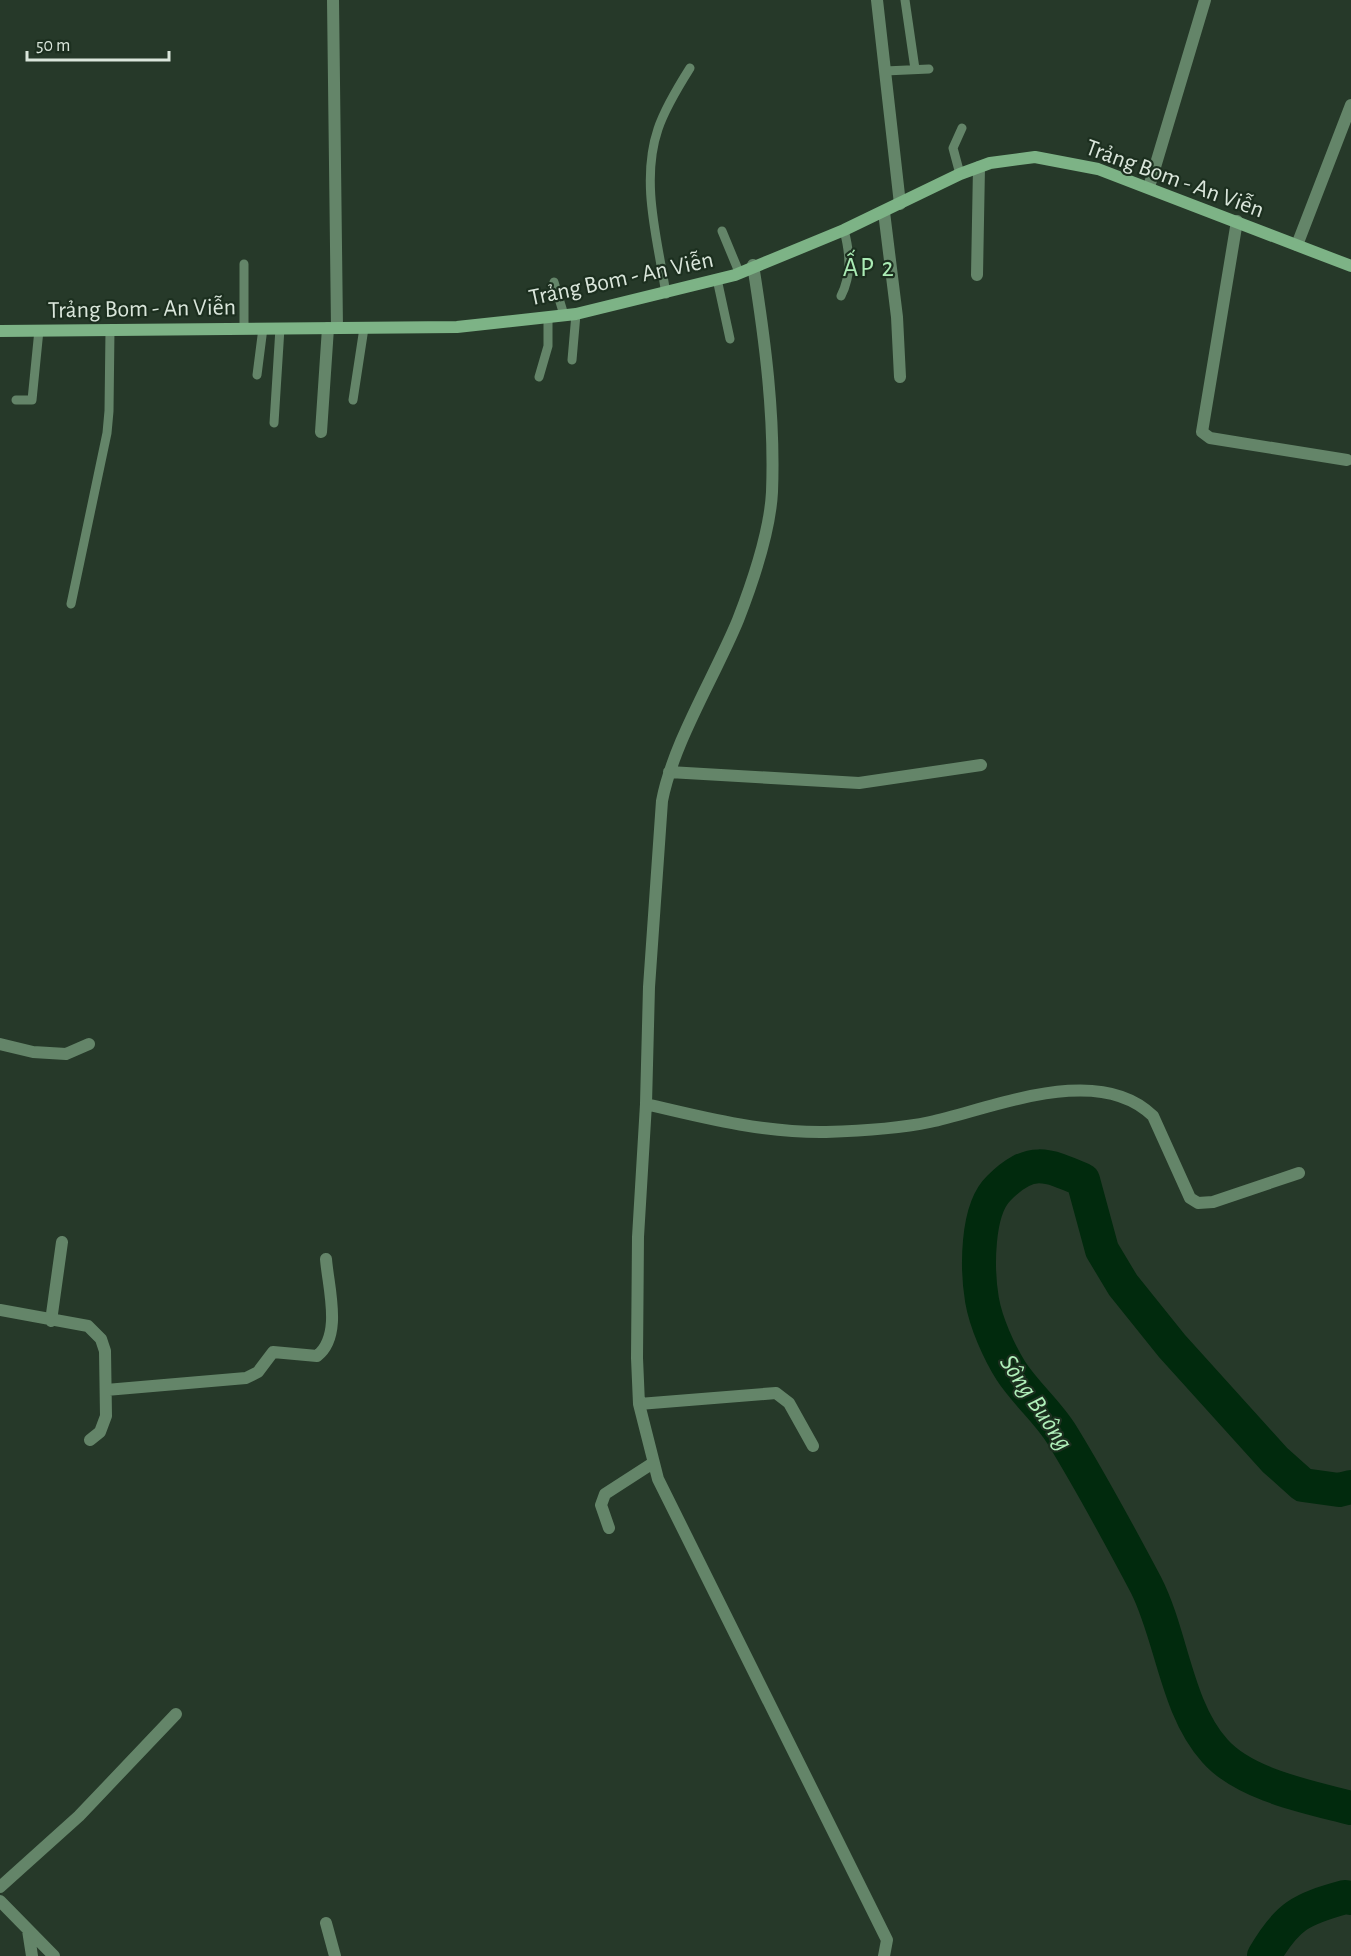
<svg xmlns="http://www.w3.org/2000/svg" width="1351" height="1956" font-family="'Alegreya Sans',sans-serif">
<style>
.lines{fill:none;stroke-linecap:round;stroke-linejoin:round}
.river{stroke:#012a0d;stroke-width:34}
.lane{stroke:#648569;stroke-width:9}
.street{stroke:#648569;stroke-width:12}
.secondary{stroke:#7db386;stroke-width:12}
.labels{text-anchor:middle;stroke-width:4.5;stroke-linejoin:round;paint-order:stroke}
.street-label{font-size:24px;fill:#dae6db;stroke:#1c2f1f}
.water-label{font-size:26px;font-style:italic;fill:#b0f0ba;stroke:#1c2f1f}
.quarter-label{font-size:27px;letter-spacing:1.5px;fill:#abecb5;stroke:#1c2f1f}
</style>
<rect width="100%" height="100%" fill="#263929"/>
<g class="lines">
<path class="river" d="M1351,1487L1339,1490L1303,1485L1275,1460L1172,1346L1123,1285L1102,1250L1083,1180C1046,1164 1030,1157 999,1188C976,1210 977,1270 982,1300C986,1323 999,1352 1011,1371C1026,1394 1048,1412 1062,1435C1092,1484 1119,1534 1146,1585C1172,1636 1176,1708 1215,1751C1245,1785 1309,1797 1351,1808
M1264,1956C1287,1916 1301,1909 1345,1897L1351,1898"/>
<path class="lane" d="M905,0L915,69
M885,71L929,69
M960,174L953,148L962,128
M722,231L739,272
M244,264V328
M717,279L730,339
M554,282L564,315
M666,294C658,241 640,182 658,129C665,108 678,87 690,68
M841,296C852,274 850,253 844,230
M572,360L576,314
M257,375L263,328
M539,377L548,346V317
M16,400H32L39,330
M353,400L364,328
M274,423L280,328
M71,604L107,433L109,411L110,330"/>
<path class="street" d="M333,0L337,328
M877,0L900,204
M1149,187L1205,0
M884,212L897,317L900,377
M1237,221L1202,432L1210,438L1347,460
M1297,245L1351,105
M753,265C765,340 775,416 772,492C770,531 752,584 738,620C715,676 673,743 662,801L649,987L646,1104L638,1237L637,1358L639,1404L658,1479L887,1940L884,1956
M977,275L979,167
M321,432L328,328
M669,772L859,783L981,765
M0,1044L33,1052L66,1054L89,1044
M646,1104C705,1118 764,1133 826,1132C860,1131 897,1129 930,1122C994,1108 1098,1062 1153,1116L1190,1198L1198,1203L1213,1202L1299,1173
M0,1310L88,1326L101,1339L105,1351L106,1416L100,1432L90,1440
M51,1321L62,1242
M106,1390L246,1378L258,1372L273,1352L317,1356C343,1336 328,1287 326,1259
M639,1404L776,1393L789,1403L813,1446
M609,1528L601,1505L605,1494L653,1463
M0,1887L79,1816L176,1714
M0,1901L54,1956
M326,1923L335,1956
M28,1930L32,1956"/>
<path class="secondary" d="M0,331L457,327L576,314L735,275L844,230L960,174L990,163L1035,157L1098,169L1351,266"/>
</g>
<g class="labels">
<g class="street-label">
<text transform="translate(1175 178) rotate(20)" y="8">Trảng Bom - An Viễn</text>
<text transform="translate(621 278) rotate(-12)" y="8">Trảng Bom - An Viễn</text>
<text transform="translate(142 308) rotate(-1)" y="8">Trảng Bom - An Viễn</text>
</g>
<g class="water-label">
<text transform="translate(1037 1402) rotate(56)" y="9">Sông Buông</text>
</g>
<g class="quarter-label">
<text x="869" y="276">ẤP 2</text>
</g>
</g>
<path d="M27 51v9h142v-9" fill="none" stroke="#dae6db" stroke-width="3"/>
<text x="36" y="51" font-size="18" fill="#dae6db" stroke="#1c2f1f" stroke-width="4.5" paint-order="stroke">50 m</text>
</svg>
